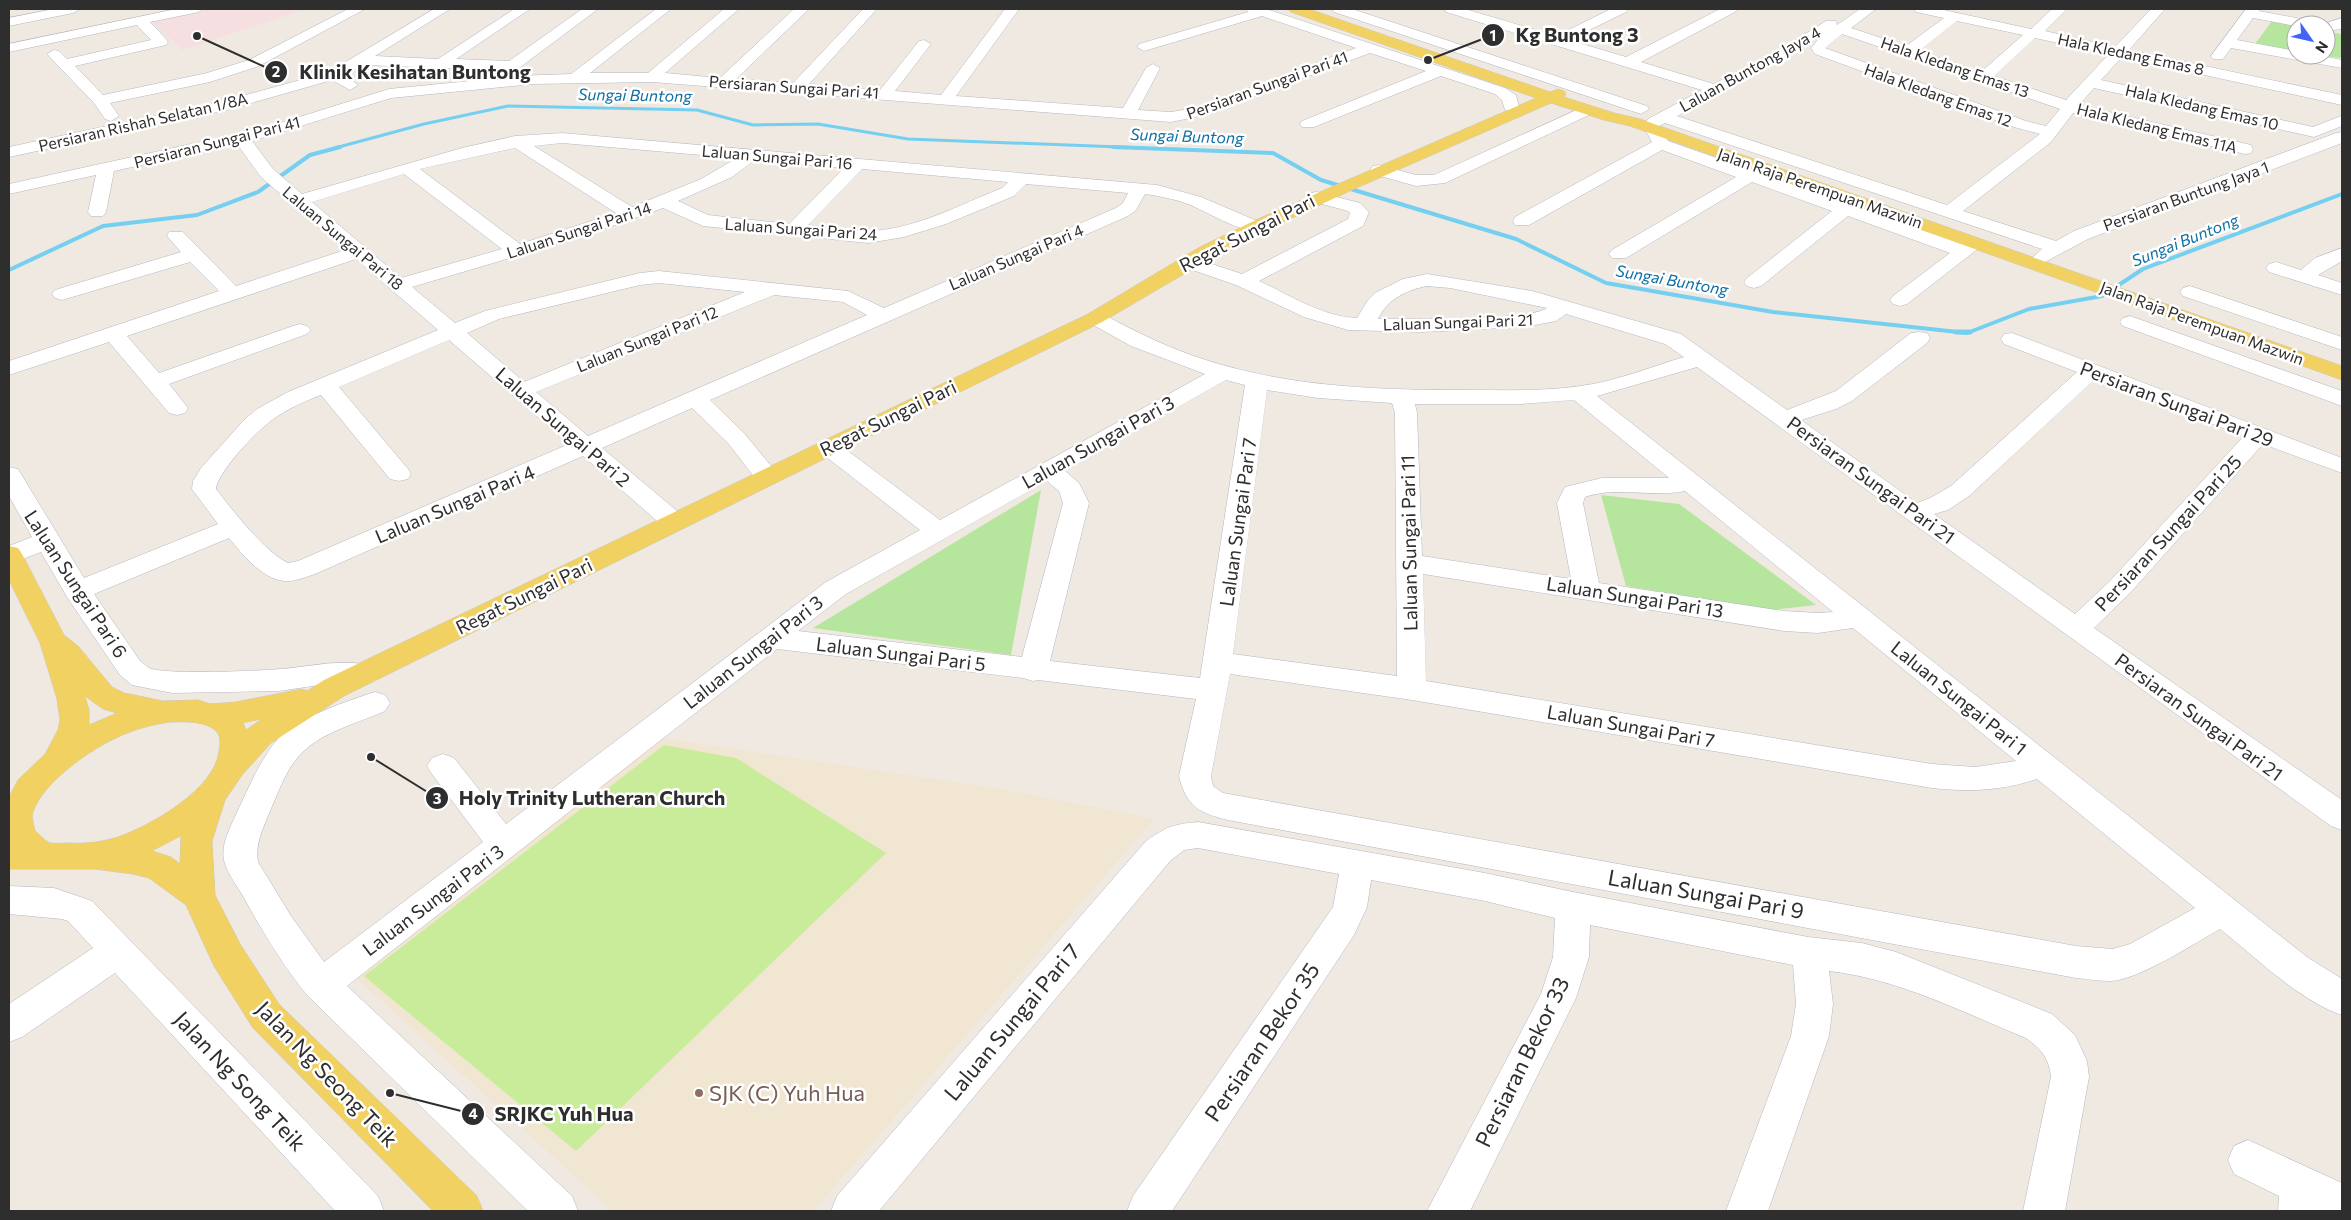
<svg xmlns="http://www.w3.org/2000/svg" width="2351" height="1220" font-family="Commissioner,sans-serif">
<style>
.education{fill:#f0e6d1}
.medical{fill:#f5dfe0}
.green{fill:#b6e59e}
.pitch{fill:#c9ec9a}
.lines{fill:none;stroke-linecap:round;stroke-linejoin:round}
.stream-far2{stroke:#75cff0;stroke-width:3}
.stream-far1{stroke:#75cff0;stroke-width:4}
.stream{stroke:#75cff0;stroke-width:5}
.minor-casing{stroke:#b4b7c1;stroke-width:1}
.major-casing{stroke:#c9c9c9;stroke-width:1}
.minor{fill:#fff;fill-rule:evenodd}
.major{fill:#f2d163;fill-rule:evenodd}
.education-dot{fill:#8d6e63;stroke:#fff;stroke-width:2}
.labels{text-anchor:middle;stroke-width:5;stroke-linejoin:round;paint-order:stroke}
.far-street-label{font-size:16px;fill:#2e2e2e;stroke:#fff}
.far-water-label{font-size:16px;font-style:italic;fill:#0d6fa3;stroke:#fff}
.street-label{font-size:19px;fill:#2e2e2e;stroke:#fff}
.near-street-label{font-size:22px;fill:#2e2e2e;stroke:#fff}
.near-education-label{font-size:22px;fill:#785e54;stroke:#fff;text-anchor:start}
.leader{fill:none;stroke:#2e2e2e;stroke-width:2}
.callout-dot{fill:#2e2e2e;stroke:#fff;stroke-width:2}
.mark-label{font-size:15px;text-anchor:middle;font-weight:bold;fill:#fff}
.callout-label{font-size:20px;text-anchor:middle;font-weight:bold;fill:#2e2e2e;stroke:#fff;stroke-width:5;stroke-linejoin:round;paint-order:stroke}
</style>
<rect width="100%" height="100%" fill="#efe9e1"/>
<path class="education" d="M661,738L1000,789L1154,819L813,1211H613L352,974Z"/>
<path class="medical" d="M210,9H307L182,50L152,22Z"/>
<path class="green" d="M2272,21L2296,26V51L2255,44Z
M2326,32L2342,34V58L2315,55H2326Z
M1041,490L1011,655L813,628Z
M1601,495L1679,504L1816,605L1770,610L1626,586Z"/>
<path class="pitch" d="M664,745L736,758L886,853L576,1151L364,976Z"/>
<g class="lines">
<path class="stream-far2" d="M335,148L424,124L508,106L697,110L753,125L818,124L908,139L1146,148"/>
<path class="stream-far1" d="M1113,147L1273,153L1321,180L1516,239L1606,283L1773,312L1967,333L2029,309L2102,296L2143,269L2342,194
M9,270L103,226L197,215L258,192L310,155L340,147"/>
<path class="stream" d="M1956,332H1970"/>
<g class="minor-casing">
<path id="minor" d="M54,9H80L73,13L9,26V18Z
M176,9H201L199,12L150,22L166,39L168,42L166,45L75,66L103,95L207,73L249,60L348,9H365L259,66L210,82L110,103L119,116L111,121L105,119L94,103L47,54L54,50L59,51L67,59L151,40L137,25L9,52V44Z
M434,9H450L375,56L438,59L514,9H530L456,59L509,61L582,9H598L519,68L515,76L571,74L656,9H671L590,73H648L724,9H739L665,73L720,78L794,9H809L736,79L793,83L863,9H877L809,84L880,90L919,41L924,40L931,44L895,91L941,95L1005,9H1019L956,96L1123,108L1146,68L1153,64L1160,68L1138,110L1171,112L1195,108L1356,48L1262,16L1144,51L1137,47L1139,44L1248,12L1246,9H1266L1505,88L1516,95L1519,107L1517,110H1505L1502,100L1495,94L1441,76L1314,127H1302L1300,124L1302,121L1426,71L1370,53L1205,115L1171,122L652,82L533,84L391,98L252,141L273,169L302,194L462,148L515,136L562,133L1157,185L1201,197L1262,223L1264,227L1262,231C1244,235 1206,211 1188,204C1174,199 1160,196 1145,194L1136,210L1128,216L710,400L744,433L776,472L779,477L776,482L767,484L758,482L728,443L692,408L602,448L683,516L687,522L683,528L674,530L665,528L583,456L315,574C306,577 294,582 284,581C261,578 243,555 229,538L94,594L140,661C143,663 146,666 149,668C163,675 260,671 280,669C311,667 344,657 375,667L379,674L375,681L365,684L333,683L279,691L172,693L132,685L120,675L67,597L41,552L9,564V546L32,537L9,496V467L18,469L21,474L84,578L218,524L192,489L193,481L201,468L244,420L257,409L288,392L438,330L356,259L127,336L159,373L293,326L300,324L307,326L311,330L307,334L169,384L188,408L185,413L177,415L169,413L109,342L9,375V361L219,291L190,262L62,300L55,298L52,294L55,290L181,252L167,236L169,232H183L236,286L345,250L261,177L237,144L114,171L106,212L103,216H91L88,212L96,175L9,194V184L264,128L389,89L500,78L503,70L362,65L345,75L358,85L350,90L332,80L227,110L9,157V147L224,101L329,72ZM562,143L737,158L701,179L632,207L534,146ZM515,148L616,213L520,244L420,169ZM755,160L844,168L789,224L708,215L678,201L732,177ZM862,169L1008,182L1002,188C959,205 916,229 870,231C850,232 828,227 808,225ZM404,174L502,249L401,278L312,202ZM1026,184L1128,193L1123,203L1116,208L884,308L848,291L659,271L640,273L485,311L455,323L412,287L581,237L663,208L703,226L868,243L904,237L946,224L1014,196ZM659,283L745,292L524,382L467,333L499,319L640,285ZM774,295L843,302L867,315L588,436L536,392ZM449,340L569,444L298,561L288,563C265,552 232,510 216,489C218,471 257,431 272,420C287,409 305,401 321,395L390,479L399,481L408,479L411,474L408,469L339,387Z
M1332,9H1352L1647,106L1649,109L1641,114L1635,112L1334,12Z
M1444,9H1465L1556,36L1611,9H1628L1626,12L1569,40L1626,57L1720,9H1737L1735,12L1641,62L1714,84L1789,44L1826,21H1836L1837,25L1860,9H1876L1851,28L1906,46L1944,18L1916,12L1914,9H1939L2031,29L2052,9H2067L2045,31L2115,47L2151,9H2165L2129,50L2342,95V105L2122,57L2101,80L2313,127L2341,116L2342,126L2314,137L2094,88L2079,105L2251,145L2253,149L2251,153L2245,154L2073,113L2051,142L1963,211L2056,241L2074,231L2336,133L2342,132V143L2088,239L2043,263L2036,261L2033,257L2042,249L1665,123L1659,126L1668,141L1962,244L1974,238L1981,240L1984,244L1907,304L1900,306L1893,304L1890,300L1893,296L1950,253L1848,216L1761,286L1754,288L1747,286L1744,282L1747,278L1832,211L1752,182L1626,258H1612L1609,254L1612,250L1736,177L1662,150L1529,225H1515L1513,221L1515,217L1652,142L1645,129L1648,125L1646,122L1648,119L1702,90L1446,12ZM1957,21L2023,35L1981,72L1919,51ZM1842,34L2060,109L2046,126L2026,121L1825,48ZM1821,36L1811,48L1815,54L2014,127L2040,134L1947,205L1677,116ZM2035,38L2109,54L2066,100L1994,76Z
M2246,9H2260L2259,11L2317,22L2319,25L2296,26L2253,18L2237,40L2296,51V55H2317L2342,60V68L2231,48L2223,59H2213L2211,56Z
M2342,18V29L2326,31V25H2320Z
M1583,107L1589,109L1591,112L1589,115L1445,183L1416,186L1373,174L1370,170L1373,166L1379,165L1416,175H1434Z
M1317,192L1360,203L1369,212L1363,226L1259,281C1289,295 1323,317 1357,318L1368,300L1375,293L1403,279L1427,274L1532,291L1681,334L1787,410L1836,391L1911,333L1919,332L1927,333L1930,338L1927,343L1852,401L1836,409L1801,420L1917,503L1930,498L1951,486L2077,372L2004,344L2001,339L2004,334L2012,333L2342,458V473L2263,444L2130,593L2094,628L2342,800V830L2331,826L1697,367L1597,396L2307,957L2342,979V1015C2301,1002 2254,956 2220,929C2195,943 2138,980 2111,981C2100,981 2087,979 2076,978L1228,820C1199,813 1186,806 1179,776L1196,699L1038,680L1033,681L1023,678L777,649L347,986L572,1196L578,1211H528L308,996C283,966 263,932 244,898C238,887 229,876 225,864C219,845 231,827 238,810C249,787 260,760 277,740C296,718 347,701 375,692L385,695L390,703L385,711C358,723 318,733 298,757C285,772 278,793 270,811C263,829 255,843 258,862L291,916L324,962L483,842L432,774L427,766L432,758L443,754L454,758L506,824L826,582L920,530L820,452L816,447L820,442L828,440L836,442L940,520L1205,374L1131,346L1088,322L1085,318L1088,314L1095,312L1102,314C1131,329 1160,344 1191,355C1278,386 1369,390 1461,390C1505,390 1549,392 1593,384C1624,378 1654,366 1684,357L1665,344L1566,314L1556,321L1524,327L1421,332L1348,330L1304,317L1236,285L1181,266L1178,262L1181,258L1188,256L1242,274L1348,219L1350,213L1348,211L1311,201L1308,197L1311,193ZM1427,286L1450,288L1547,308C1531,321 1405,319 1378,319C1388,299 1406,290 1427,286ZM2095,379L2244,436L2110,581L2075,614L1934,514L1948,510L1969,496ZM1226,380L1245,385L1200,678L1050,661L1089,503L1079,483L1065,471ZM1267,390L1318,398L1392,403L1395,413L1397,676L1233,654ZM1574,400L1669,478H1602L1565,487L1557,503L1571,579L1422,556L1417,413L1415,404H1520ZM1047,481L1059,491L1063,503L1022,657L798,631L846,594ZM1685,491L1833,612L1818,613L1784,611L1599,583L1583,503L1585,497C1617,486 1652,498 1685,491ZM1423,574L1784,631L1818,633L1853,628L2016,761L1975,767L1932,764L1426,681ZM1230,674L1412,700L1932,788C1969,792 2001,791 2037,779L2195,908L2130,944L2113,949L2076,946L1223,793L1213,786L1211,776Z
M2342,248V261L2318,275L2342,283V295L2269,272L2266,268L2269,264L2276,262L2301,270L2315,258Z
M2190,286L2342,337V350L2183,296L2180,292L2183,288Z
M2130,316L2342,391V406L2123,326L2120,322L2123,318Z
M1198,822L1485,873L1573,892L1808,937L1862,943L1896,952L2052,1014L2075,1035L2087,1061L2089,1077L2065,1211H2023L2051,1077C2049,1058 2041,1049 2026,1038C1962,1012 1899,979 1829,971L1833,1004L1829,1036L1768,1211H1726L1791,1036L1796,1004L1793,965L1590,925L1589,957L1576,998L1470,1211H1427L1541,994L1553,957L1555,918L1485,901L1371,880L1367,907L1354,935L1172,1211H1127L1133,1196L1333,907L1339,874L1198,848L1184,850L1170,861L879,1211H831L837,1196L1146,841C1166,827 1174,824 1198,822Z
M9,886L54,888L92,901L378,1196L384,1211H335L115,973L22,1037L9,1042V1004L93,948L68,921L62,919L9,914Z
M2248,1140L2342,1183V1211H2278L2279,1196L2234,1174L2228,1160L2234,1146Z"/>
</g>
<g class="major-casing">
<path id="major" d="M1289,9H1309L1550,92L1558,89L1564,91L1566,94L1564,97L1614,113L1640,119L2342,366V380L1630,126L1604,120L1551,103L1354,189L1230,247L1102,322L344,696L271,743L242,775L225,800L212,841L215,895L240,944L279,1004L477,1196L483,1211H433L253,1028L214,966L186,905L149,878L133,874L95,869H9V797L18,780L45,754L58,730L60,720L57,699L40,643L9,580V546L18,548L22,554L64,635L78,646L112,687L124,693L163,701L198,700L210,704L236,702L302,689L307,691L324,680L1088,314L1200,247L1258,219L1536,98L1291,12ZM85,696L103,709L117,713L89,725V710ZM262,719L246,730L243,723ZM169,722C184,722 206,720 217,732C221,737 220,745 219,751C215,789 152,825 118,837C102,842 86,844 69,843C64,843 55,844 50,843C45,841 39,834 35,831C34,825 31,818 33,812C43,782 91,749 118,737C135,729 151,725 169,722ZM181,836L180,864L171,857L152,851Z"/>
</g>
<use href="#minor" class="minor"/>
<use href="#major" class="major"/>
</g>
<circle class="education-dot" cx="699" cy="1093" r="5"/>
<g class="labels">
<g class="far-street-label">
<text transform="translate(2131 54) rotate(12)" y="6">Hala Kledang Emas 8</text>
<text transform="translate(1955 67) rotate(19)" y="6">Hala Kledang Emas 13</text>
<text transform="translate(1750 69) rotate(-29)" y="6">Laluan Buntong Jaya 4</text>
<text transform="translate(1267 85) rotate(-20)" y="6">Persiaran Sungai Pari 41</text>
<text transform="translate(794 87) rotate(4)" y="6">Persiaran Sungai Pari 41</text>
<text transform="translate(1938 95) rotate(20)" y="6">Hala Kledang Emas 12</text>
<text transform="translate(2202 107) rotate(13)" y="6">Hala Kledang Emas 10</text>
<text transform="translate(143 122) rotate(-13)" y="6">Persiaran Rishah Selatan 1/8A</text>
<text transform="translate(2157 128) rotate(14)" y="6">Hala Kledang Emas 11A</text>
<text transform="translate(217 142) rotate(-14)" y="6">Persiaran Sungai Pari 41</text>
<text transform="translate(777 157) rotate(5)" y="6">Laluan Sungai Pari 16</text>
<text transform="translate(1820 188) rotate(19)" y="6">Jalan Raja Perempuan Mazwin</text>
<text transform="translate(2186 196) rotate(-20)" y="6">Persiaran Buntung Jaya 1</text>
<text transform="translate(801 229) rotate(4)" y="6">Laluan Sungai Pari 24</text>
<text transform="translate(579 230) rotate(-18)" y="6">Laluan Sungai Pari 14</text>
<text transform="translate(343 238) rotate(40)" y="6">Laluan Sungai Pari 18</text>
<text transform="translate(1016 257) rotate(-23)" y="6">Laluan Sungai Pari 4</text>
<text transform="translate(1458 322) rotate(-2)" y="6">Laluan Sungai Pari 21</text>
<text transform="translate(2202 323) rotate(20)" y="6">Jalan Raja Perempuan Mazwin</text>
<text transform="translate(647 339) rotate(-22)" y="6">Laluan Sungai Pari 12</text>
</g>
<g class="far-water-label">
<text transform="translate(635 95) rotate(1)" y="6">Sungai Buntong</text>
<text transform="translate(1187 136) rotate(2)" y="6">Sungai Buntong</text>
<text transform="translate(2185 240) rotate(-22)" y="6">Sungai Buntong</text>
<text transform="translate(1672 280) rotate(10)" y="6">Sungai Buntong</text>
</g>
<g class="street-label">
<text transform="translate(1247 233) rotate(-27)" y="7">Regat Sungai Pari</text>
<text transform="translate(2177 404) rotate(21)" y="7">Persiaran Sungai Pari 29</text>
<text transform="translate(888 418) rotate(-26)" y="7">Regat Sungai Pari</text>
<text transform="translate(563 427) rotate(41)" y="7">Laluan Sungai Pari 2</text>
<text transform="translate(1098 442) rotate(-29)" y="7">Laluan Sungai Pari 3</text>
<text transform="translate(1871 480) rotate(36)" y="7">Persiaran Sungai Pari 21</text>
<text transform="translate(455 504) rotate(-23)" y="7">Laluan Sungai Pari 4</text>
<text transform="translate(1238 522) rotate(-82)" y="7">Laluan Sungai Pari 7</text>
<text transform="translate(2168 533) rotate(-47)" y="7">Persiaran Sungai Pari 25</text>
<text transform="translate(1409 543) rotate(-91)" y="7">Laluan Sungai Pari 11</text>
<text transform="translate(76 584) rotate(57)" y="7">Laluan Sungai Pari 6</text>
<text transform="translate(524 596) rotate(-26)" y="7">Regat Sungai Pari</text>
<text transform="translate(1635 597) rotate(9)" y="7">Laluan Sungai Pari 13</text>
<text transform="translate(753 652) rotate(-38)" y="7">Laluan Sungai Pari 3</text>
<text transform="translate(901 654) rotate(7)" y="7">Laluan Sungai Pari 5</text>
<text transform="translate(1959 698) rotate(39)" y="7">Laluan Sungai Pari 1</text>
<text transform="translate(2199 717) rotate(36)" y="7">Persiaran Sungai Pari 21</text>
<text transform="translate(1631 726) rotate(10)" y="7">Laluan Sungai Pari 7</text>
<text transform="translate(433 900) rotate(-37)" y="7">Laluan Sungai Pari 3</text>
</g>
<g class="near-street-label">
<text transform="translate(1706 894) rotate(10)" y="8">Laluan Sungai Pari 9</text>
<text transform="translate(1012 1022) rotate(-50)" y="8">Laluan Sungai Pari 7</text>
<text transform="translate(1262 1042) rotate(-56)" y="8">Persiaran Bekor 35</text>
<text transform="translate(1522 1062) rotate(-64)" y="8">Persiaran Bekor 33</text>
<text transform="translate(327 1074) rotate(46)" y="8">Jalan Ng Seong Teik</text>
<text transform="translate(240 1081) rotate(47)" y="8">Jalan Ng Song Teik</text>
</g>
<g class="near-education-label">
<text x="709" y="1101">SJK (C) Yuh Hua</text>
</g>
</g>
<path class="leader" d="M1428 60L1493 35M197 36L276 72M371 757L437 798M390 1093L473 1114"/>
<g class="callout-dot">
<circle cx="1428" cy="60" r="5"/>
<circle cx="197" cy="36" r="5"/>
<circle cx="371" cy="757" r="5"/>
<circle cx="390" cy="1093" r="5"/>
<circle cx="1493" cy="35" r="12"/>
<circle cx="276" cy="72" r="12"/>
<circle cx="437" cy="798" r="12"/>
<circle cx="473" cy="1114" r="12"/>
</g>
<g class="mark-label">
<text x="1493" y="41">1</text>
<text x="276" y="77">2</text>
<text x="437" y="804">3</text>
<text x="473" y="1119">4</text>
</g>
<g class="callout-label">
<text x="1577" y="42">Kg Buntong 3</text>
<text x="415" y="79">Klinik Kesihatan Buntong</text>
<text x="592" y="805">Holy Trinity Lutheran Church</text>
<text x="564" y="1121">SRJKC Yuh Hua</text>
</g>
<rect width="2351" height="1220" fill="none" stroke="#2e2e2e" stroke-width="20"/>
<g transform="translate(2311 40) rotate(124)"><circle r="24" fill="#ffffff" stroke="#ababab"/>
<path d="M0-4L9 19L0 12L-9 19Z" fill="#4264fb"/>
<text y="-8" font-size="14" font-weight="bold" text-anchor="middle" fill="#2e2e2e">N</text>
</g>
</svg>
